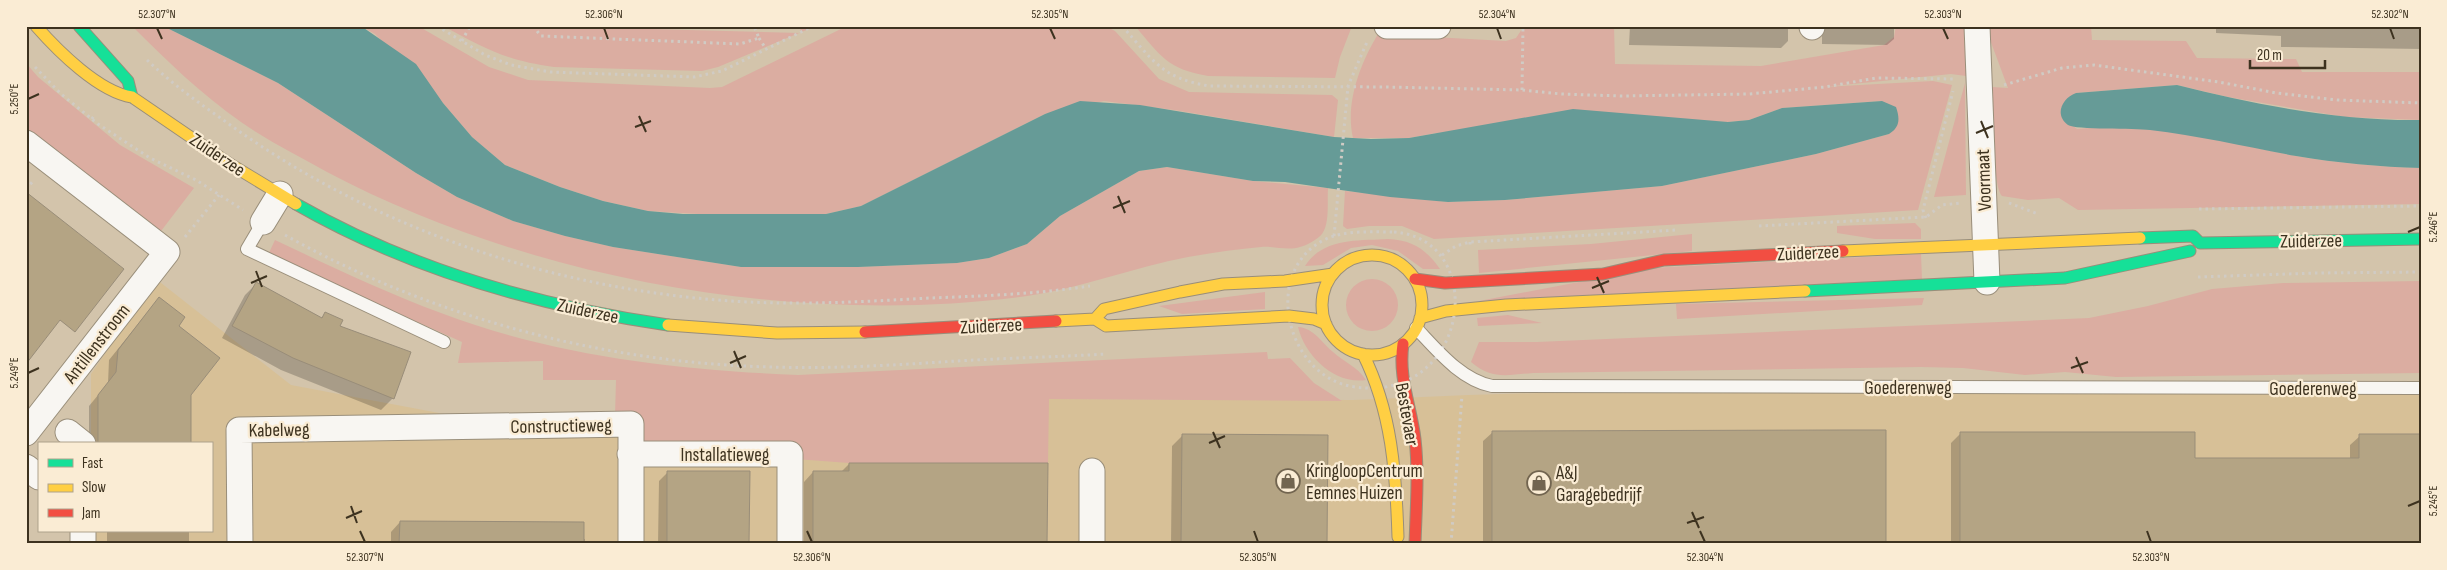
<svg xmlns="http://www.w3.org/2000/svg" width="2447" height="570" font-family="'Sofia Sans Condensed',sans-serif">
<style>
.built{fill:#d7c097}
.green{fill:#dbada1}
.water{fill:#669b97}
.shadow{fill:#0003}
.building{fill:#b4a484;stroke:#998d79}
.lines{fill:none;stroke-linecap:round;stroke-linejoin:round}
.lane-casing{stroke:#998e7a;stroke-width:14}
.street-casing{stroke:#998e7a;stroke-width:27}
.fast-casing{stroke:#998e7a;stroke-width:13}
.slow-casing{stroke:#998e7a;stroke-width:13}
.jam-casing{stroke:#998e7a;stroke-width:13}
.path{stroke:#d0cbc4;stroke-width:3;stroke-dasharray:2.5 4;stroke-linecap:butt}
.lane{stroke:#f8f6f2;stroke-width:12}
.street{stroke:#f8f6f2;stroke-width:25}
.fast{stroke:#16e098;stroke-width:11}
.slow{stroke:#ffcf43;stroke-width:11}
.jam{stroke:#f24e42;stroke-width:11}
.ticks{fill:none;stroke:#3d321f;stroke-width:2}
.labels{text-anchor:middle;stroke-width:4.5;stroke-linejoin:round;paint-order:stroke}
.street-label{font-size:19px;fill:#3d321f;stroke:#faecd4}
.poi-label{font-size:19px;fill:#3d321f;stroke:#faecd4;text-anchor:start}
.neatline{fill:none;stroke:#3d321f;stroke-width:2}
.ticks-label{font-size:12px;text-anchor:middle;fill:#3d321f}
</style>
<rect width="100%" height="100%" fill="#d3c4ab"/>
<path class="built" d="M156,279L291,385L455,416L1048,463V399L1353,400L1468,395L1928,382H2421V544H92V531H211V444H91V374Z"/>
<path class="green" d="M132,26H163L278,83L416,173L457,197L513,221L565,236L613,247L741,267H858L957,263L989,258L1027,244L1060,216L1139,171L1167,167L1253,181L1328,188C1327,201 1330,223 1322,234C1318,239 1306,246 1300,247C1288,251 1273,246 1261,247C1237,249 1212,253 1188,257C1134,267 1082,288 1027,296C798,327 531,280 327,172C299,156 268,141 241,122C201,94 167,61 132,26Z
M361,26H418L489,67L528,80L710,88L722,87L847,26H1105L1115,31L1159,79L1189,92L1332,95L1338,100L1334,137L1174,110L1104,101L1045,114L861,206L826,214L787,215L731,216L648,211L603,201L560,187L505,165L472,137L443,103L375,34Z
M443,26H536L800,33L801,26H816L718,67L702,71L554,67C507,61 484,48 443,26Z
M1135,26H1352L1340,57L1335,78L1208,76C1167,69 1161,56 1135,26Z
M1524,26H1614L1615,64L1761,66L1884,45L1894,37L1896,26H1964L1966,76L1951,74L1823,87L1933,81L1952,85L1918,210L1434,239L1402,226H1369L1347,229L1343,226L1345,191L1448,202L1505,200L1662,186L1816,154L1889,134L1882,101L1782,108L1749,120L1728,122L1695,121L1436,133L1409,138H1353C1345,103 1360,64 1378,34L1506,41L1516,38Z
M1988,26H2091L2092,40L2186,41L2197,58L2296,59L2302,72H2421V120L2345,117L2228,97L2177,85L2076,93L2061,108V114L2077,129C2151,121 2224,142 2296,156C2336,163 2380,167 2421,168V204L2078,210L2059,198L2028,200L2002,196C1992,184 1993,108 1992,87L2008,88L1989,37Z
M26,63L38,77L120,145L194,188L158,235L48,150L26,130Z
M1965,83L1966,195L1934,197Z
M1915,223L1921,229V239H1875L1837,233V226Z
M1692,234V251L1479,273L1478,250L1591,244Z
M1388,239C1412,240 1426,249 1440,269H1423L1398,251L1372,245L1351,248L1323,265L1305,266C1324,237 1358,241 1388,239Z
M275,240C330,266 384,292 441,313C554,356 678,370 798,375L1267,352L1268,359L1290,358L1314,383L1342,401L1049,399L1048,463H849L631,447L615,416L616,380H543V361L458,363L462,342L268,255Z
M1921,254L1922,279L1479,301L1652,268Z
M1346 305a26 26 0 1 1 52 0a26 26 0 1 1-52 0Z
M2421,281V373L2116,377L2065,372L2025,375L1963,368L1921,367L1533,373C1507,375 1492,380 1471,362L1479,342H1537L2089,318L2148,306L2212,289L2283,283Z
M1265,292V309L1182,314L1159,306Z
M1924,298L1922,305L1677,319L1676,304Z
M1508,315L1542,323L1478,326L1477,318Z
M1298,327C1314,328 1322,343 1333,352C1345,363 1357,366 1366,380C1335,385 1305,356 1298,327Z"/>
<path class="water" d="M163,26H361L416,64L443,103L472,137L505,165L560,187L603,201L648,211L683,214H826L861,206L1045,114L1080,101L1140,105L1334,137L1371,139L1409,138L1573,109L1728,122L1749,120L1782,108L1882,101L1896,107C1900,119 1900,127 1889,134L1816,154L1662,186L1505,200L1448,202L1390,197L1285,182L1253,181L1167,167L1139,171L1060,216L1027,244L989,258L957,263L858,267H741L613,247L565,236L513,221L457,197L416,173L278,83Z
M2177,85C2257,105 2338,121 2421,120V168C2380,167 2337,163 2296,156C2247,147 2200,136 2150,130C2135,128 2075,130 2068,125C2054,115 2062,98 2076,93Z"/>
<path class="shadow" d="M1630,26H1788V41L1781,48L1629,45Z
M1822,26H1894V39L1887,45L1822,44Z
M2216,26H2421V49L2281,47V36L2216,33Z
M257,283L321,318L326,313L339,326L393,398L381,410L281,370L222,338L245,295Z
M159,298L177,326L190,444H89V406L108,383L109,360Z
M1493,432L1885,544H1483V441Z
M1961,433L2194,459H2350V445L2360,436L2421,544H1951V443Z
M1182,436L1326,544H1171L1172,446Z
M849,464L1046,544H804V482L813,472H841Z
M668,472L748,544H658L659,481Z
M400,522L585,539V544H391V532Z
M107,531H189V544H107Z"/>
<path class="building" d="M26,192L124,269L75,332L60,320L26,364Z
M256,282L322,318L325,312L343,320L340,326L411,352L394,399L293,358L232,326Z
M159,297L185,317L179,326L220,358L191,395V444H98V395L116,372L118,350Z
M1840,430H1886V544H1492V431Z
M1960,432H2195V458H2359V434H2421V544H1960Z
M1182,434L1328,435L1327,544H1181Z
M849,463H1048L1047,544H813V471H849Z
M667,471H750L749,544H667Z
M400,521L584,522V544H399Z"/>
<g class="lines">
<g class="lane-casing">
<path id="lane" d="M263,222L247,249L444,342
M1416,328C1437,350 1461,380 1492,386L2421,388"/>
</g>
<g class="street-casing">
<path id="street" d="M1387,26H1438
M1977,26L1987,282
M1812,27V26
M26,143L167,252L26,433
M263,222L280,194
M68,432L83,444
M630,454H790V544
M26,467L39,477
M1092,471V544
M83,544V531
M240,544L239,430L631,424V544"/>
</g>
<g class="fast-casing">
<path id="fast" d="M79,26L128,81L132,97
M296,204C411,270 538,306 668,325
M2140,238L2193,236L2200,243L2421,239
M1805,291L2065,278L2190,251"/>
</g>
<g class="slow-casing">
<path id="slow" d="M36,26C58,51 99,92 132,97L230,164L296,204
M1843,251L2140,238
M1322 305a50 50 0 1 1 100 0a50 50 0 1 1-100 0Z
M1420,318L1446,311L1506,305L1805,291
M1095,319L1104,309L1180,292L1223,284L1285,281L1333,274
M1056,321L1095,319L1106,326L1289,316L1314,319L1326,324
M668,325L777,333L865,332
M1363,354C1392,412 1396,473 1398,537"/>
</g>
<g class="jam-casing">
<path id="jam" d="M1415,279L1445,283L1603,274L1664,260L1843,251
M865,332L1056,321
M1403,344C1398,378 1411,406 1415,439C1419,474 1416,509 1415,544"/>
</g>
<path class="path" d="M437,26L485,55L511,65L550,72L694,77L722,71L813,26
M533,26L541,36L740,44L759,38L754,26
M1122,26C1153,60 1161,78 1209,86L1385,87L1522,90L1561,94L1621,96L1749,94L1825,87L1876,78L1956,79
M759,38L766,49
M462,41L470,26
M147,60C170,82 196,101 222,119C365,224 541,286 718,300C789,306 859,302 930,298C983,296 1037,294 1090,286
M35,67L61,94L98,124L150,158L196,180L243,210
M2004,85L2062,68L2094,65L2219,82L2276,93L2338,100L2421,103
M1522,90L1523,26
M92,119L95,114
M26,189L34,180
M2009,203L2038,214
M2199,209L2421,206
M1926,218L1923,210L1953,91
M1759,226L1926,217L1942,205L1960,203
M1394,232C1490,239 1470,403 1355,387C1286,378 1260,270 1326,239C1345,230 1373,232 1394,232Z
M285,235C431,317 603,363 771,367C833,369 896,365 957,361C1007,358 1056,357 1106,354
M1334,236L1348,86L1367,42
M185,237L219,195
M1470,242V248
M1442,255L1456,246L1470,242L1677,230
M2198,277L2317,273L2421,272
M1451,544L1462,395"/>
<use href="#lane" class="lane"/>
<use href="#street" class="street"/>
<use href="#fast" class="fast"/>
<use href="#slow" class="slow"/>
<use href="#jam" class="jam"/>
</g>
<path class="ticks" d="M157,28L162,39M604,28L608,39M1050,28L1055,39M1497,28L1501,39M1943,28L1948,39M2390,28L2394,39M28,99L39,94M639,116L646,132M1981,121L1988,138M635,127L651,121M1976,133L1993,126M1118,196L1125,213M1113,208L1130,201M2408,232L2420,227M256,271L262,287M1597,277L1604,293M251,283L267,276M1592,288L1609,281M734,351L741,368M2076,357L2083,373M730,363L746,356M2071,368L2088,362M28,373L39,368M1213,432L1220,448M1209,443L1225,436M351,506L357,523M2408,506L2420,501M1692,512L1699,528M346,518L362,511M1687,523L1704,517M360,531L365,542M807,531L812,542M1254,531L1258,542M1700,531L1705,542M2147,531L2151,542"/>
<defs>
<g id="shop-ring" transform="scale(1.25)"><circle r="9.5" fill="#faecd4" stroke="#726550" stroke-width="1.5"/><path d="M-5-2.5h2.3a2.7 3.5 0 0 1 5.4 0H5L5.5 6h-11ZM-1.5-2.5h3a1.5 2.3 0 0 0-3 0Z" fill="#726550"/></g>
</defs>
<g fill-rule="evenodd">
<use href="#shop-ring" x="1288" y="481"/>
<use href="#shop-ring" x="1539" y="483"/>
</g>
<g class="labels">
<g class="street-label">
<text transform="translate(218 154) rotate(34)" y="7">Zuiderzee</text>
<text transform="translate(1983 180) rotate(-92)" y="7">Voormaat</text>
<text transform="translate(2311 240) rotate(-1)" y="7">Zuiderzee</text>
<text transform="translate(1808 252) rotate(-3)" y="7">Zuiderzee</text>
<text transform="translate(588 310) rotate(12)" y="7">Zuiderzee</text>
<text transform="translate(991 325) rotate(-3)" y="7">Zuiderzee</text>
<text transform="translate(96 343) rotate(-52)" y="7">Antillenstroom</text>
<text x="1908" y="394">Goederenweg</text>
<text x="2313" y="395">Goederenweg</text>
<text transform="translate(1408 414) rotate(80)" y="7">Bestevaer</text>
<text transform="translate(561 425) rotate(-1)" y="7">Constructieweg</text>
<text transform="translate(279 429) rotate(-1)" y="7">Kabelweg</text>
<text x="725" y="461">Installatieweg</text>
</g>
<g class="poi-label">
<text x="1306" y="477">KringloopCentrum<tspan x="1306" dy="22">Eemnes Huizen</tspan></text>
<text x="1556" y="479">A&amp;J<tspan x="1556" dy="22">Garagebedrijf</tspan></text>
</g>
</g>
<rect width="2447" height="570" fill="none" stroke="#faecd4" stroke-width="55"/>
<rect x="38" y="442" width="175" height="90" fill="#faecd4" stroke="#aea28c"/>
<rect x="48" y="459" width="25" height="8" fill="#16e098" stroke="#aea28c"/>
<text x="82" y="468" font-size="15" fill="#3d321f">Fast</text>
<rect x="48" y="484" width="25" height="8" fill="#ffcf43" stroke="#aea28c"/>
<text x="82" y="492" font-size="15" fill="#3d321f">Slow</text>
<rect x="48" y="509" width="25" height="8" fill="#f24e42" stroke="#aea28c"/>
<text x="82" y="518" font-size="15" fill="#3d321f">Jam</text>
<path d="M2250 60v8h75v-8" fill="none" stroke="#3d321f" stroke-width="2.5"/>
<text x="2257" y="60" font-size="15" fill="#3d321f" stroke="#faecd4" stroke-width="4" paint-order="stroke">20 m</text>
<rect x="28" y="28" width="2392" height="514" class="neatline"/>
<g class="ticks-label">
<text x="157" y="18">52.307°N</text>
<text x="604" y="18">52.306°N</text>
<text x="1050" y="18">52.305°N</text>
<text x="1497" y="18">52.304°N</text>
<text x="1943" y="18">52.303°N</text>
<text x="2390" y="18">52.302°N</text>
<text transform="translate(14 99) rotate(-90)" y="4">5.250°E</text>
<text transform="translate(2433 227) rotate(-90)" y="4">5.246°E</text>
<text transform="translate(14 373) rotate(-90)" y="4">5.249°E</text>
<text transform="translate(2433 501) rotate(-90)" y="4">5.245°E</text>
<text x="365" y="561">52.307°N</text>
<text x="812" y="561">52.306°N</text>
<text x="1258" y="561">52.305°N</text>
<text x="1705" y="561">52.304°N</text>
<text x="2151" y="561">52.303°N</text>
</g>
</svg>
